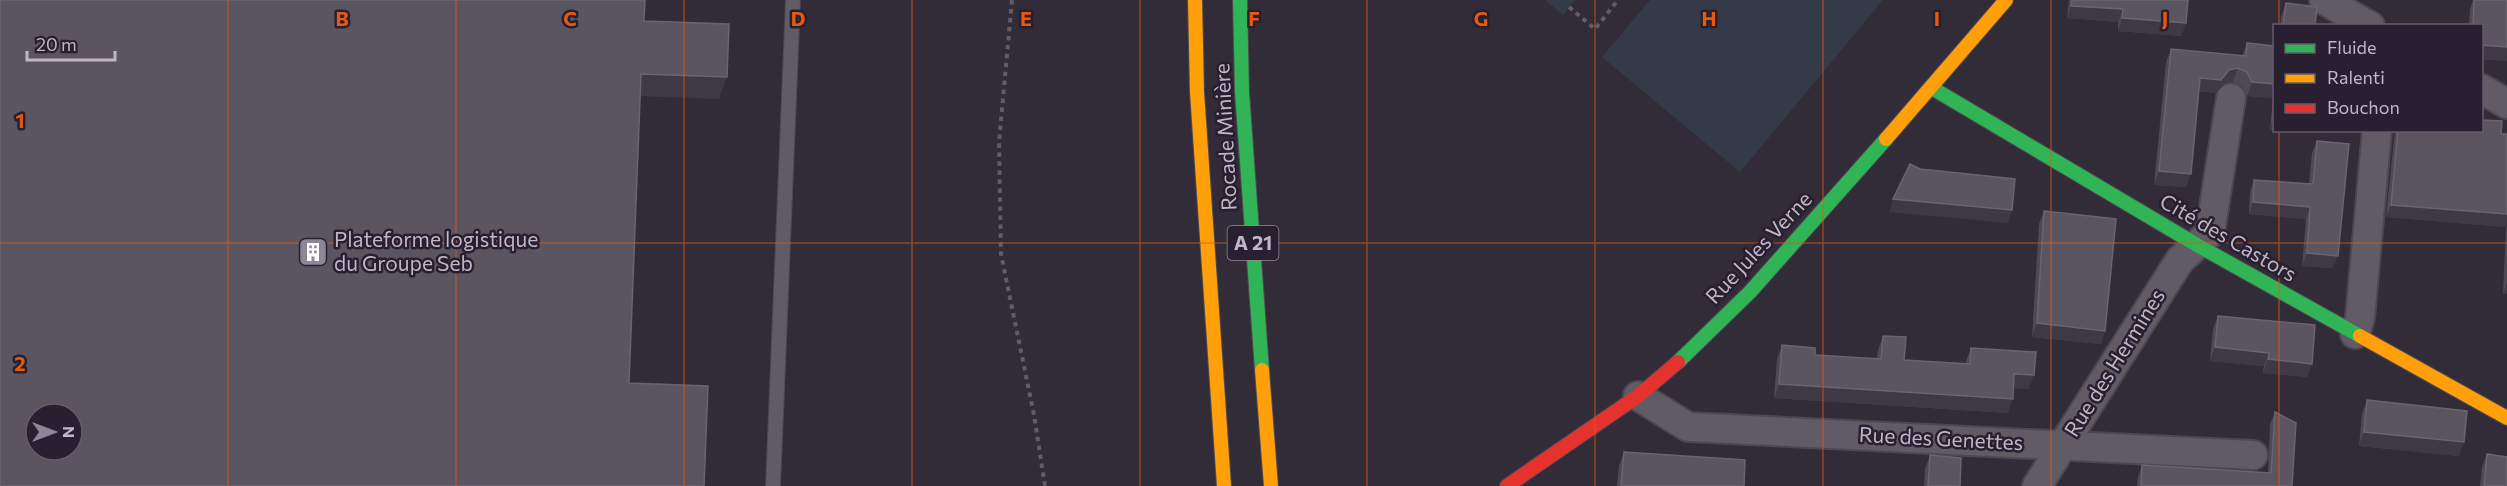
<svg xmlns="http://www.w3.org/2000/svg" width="2507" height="486" font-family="Commissioner,sans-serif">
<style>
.grass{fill:#353a49}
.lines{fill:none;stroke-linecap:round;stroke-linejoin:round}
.lane-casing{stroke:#4b484f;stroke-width:16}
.street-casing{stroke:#4b484f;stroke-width:32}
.fast-casing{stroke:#4e4953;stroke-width:16}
.slow-casing{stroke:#4e4953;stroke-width:16}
.jam-casing{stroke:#4e4953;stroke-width:16}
.path{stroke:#615d65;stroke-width:4;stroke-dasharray:4.5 4.5;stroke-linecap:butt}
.lane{stroke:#605b64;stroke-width:14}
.street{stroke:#605b64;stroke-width:28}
.fast{stroke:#30b455;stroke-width:14}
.slow{stroke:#ff9f0a;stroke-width:14}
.jam{stroke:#e5322d;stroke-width:14}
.wall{fill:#4e4955}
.shaded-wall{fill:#3e3944}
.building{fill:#5b5561;stroke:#6a6471;stroke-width:1.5;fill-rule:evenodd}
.grid{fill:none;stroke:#e8590c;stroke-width:1.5;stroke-opacity:0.55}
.labels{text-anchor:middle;stroke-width:5;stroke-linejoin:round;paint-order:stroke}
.shield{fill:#281f30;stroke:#92899a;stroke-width:1.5}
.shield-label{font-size:20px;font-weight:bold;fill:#bfb6c7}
.street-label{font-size:21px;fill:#bfb6c7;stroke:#281f30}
.poi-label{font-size:21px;fill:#bfb6c7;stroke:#281f30;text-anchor:start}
.grid-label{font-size:20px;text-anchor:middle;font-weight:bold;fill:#e8590c;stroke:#281f30;stroke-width:5;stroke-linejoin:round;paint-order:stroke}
</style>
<rect width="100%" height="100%" fill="#312c37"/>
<path class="grass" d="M1545,0H1575L1563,15Z
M1650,0H1883L1740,172L1602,57Z"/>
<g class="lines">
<g class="lane-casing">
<path id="lane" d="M773,486L793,0"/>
</g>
<g class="street-casing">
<path id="street" d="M2324,0L2370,26
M2482,89L2507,104
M2355,334L2360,318L2377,130
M1638,396L1688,427L2253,455
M2037,486L2180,260L2210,233L2231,98"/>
</g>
<g class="fast-casing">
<path id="fast" d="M1240,0L1242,92L1262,370
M1932,88L2197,245L2360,336
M1678,362L1750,292L1886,139"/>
</g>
<g class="slow-casing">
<path id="slow" d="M1195,0L1197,92L1224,486
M1886,139L2006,0
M2360,336L2507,418
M1262,370L1271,486"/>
</g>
<g class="jam-casing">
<path id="jam" d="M1507,486L1638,396L1678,362"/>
</g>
<path class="path" d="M1012,0L999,142L1001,254L1034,415L1045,486
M1569,7L1595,29L1618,0"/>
<use href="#lane" class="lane"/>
<use href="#street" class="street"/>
<use href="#fast" class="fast"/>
<use href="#slow" class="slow"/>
<use href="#jam" class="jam"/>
</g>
<path class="wall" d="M2069,0H2188L2186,23L2181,36L2118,31V22L2067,18Z
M2473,0H2507V61L2481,59V26H2469L2470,9Z
M2286,3L2315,26H2280L2281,17Z
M2247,43L2274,46V130L2301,132L2270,130L2273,98L2247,96L2242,86L2233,82L2225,83L2216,93L2199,91L2186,187L2154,185L2166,62L2171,49L2242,56Z
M2395,130H2481L2507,134V294H2503L2506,227L2386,217Z
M2317,141L2333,268L2302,266L2306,219L2249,214L2250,192L2254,180L2309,184L2312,153Z
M2044,211L2105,331L2101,344L2032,337L2039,224Z
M2218,316L2312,364L2307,377L2263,373L2264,366L2210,361L2213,329Z
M1883,336L1904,360L1965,364L1971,348L2029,389L2013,388L2008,413L1774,398L1777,359L1782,345L1815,355L1877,359L1878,350Z
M2367,400L2459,456L2359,446L2362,414Z
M2275,412L2292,486H2137L2138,477L2142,465L2268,473L2270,424Z
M1624,452L1744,486H1617L1619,466Z
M2487,454L2507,486H2480L2482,467Z
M1930,455L1960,486H1924L1925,469Z"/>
<path class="shaded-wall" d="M2071,6L2123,9L2118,22L2067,18Z
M2122,18L2186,23L2181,36L2118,31Z
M2481,45L2507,47V61L2481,59Z
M2238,68L2233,82L2225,83L2216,93L2195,91L2200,78L2229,70Z
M641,74L727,77L719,99L633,96Z
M2252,82L2274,84V93L2273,98L2247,96Z
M2274,117V130H2302L2301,132L2270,130Z
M2159,171L2191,174L2186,187L2154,185Z
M1893,199L2012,210L2008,223L1889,212Z
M2253,202L2310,207L2306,219L2249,214Z
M2391,205L2507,214V226L2506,227L2386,217Z
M2307,253L2338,256L2333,268L2302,266Z
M2507,283V294H2503Z
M2037,323L2105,331L2101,344L2032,337Z
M2215,347L2269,353L2264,366L2210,361Z
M2268,359L2312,364L2307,377L2263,373Z
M2014,374L2034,375L2029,389L2009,388Z
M1779,384L2013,399L2008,413L1774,398Z
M2364,432L2464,442L2459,456L2359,446Z"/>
<path class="building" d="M0,0H645L644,21L729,24L727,77L641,74L629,383L708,386L704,486H0ZM36,414H72V450H36Z
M2072,0H2188L2186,23L2122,18L2123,9L2071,6Z
M2474,0H2507V47L2481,45V26H2473Z
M2286,3L2317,7L2315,26H2283Z
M2247,43L2274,46V84L2252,82L2247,72L2238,68L2229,70L2221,80L2200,78L2191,174L2159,171L2171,49L2246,56Z
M2481,120L2502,121L2501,134H2507V214L2391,205L2398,130H2481Z
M2317,141L2349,144L2338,256L2307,253L2310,207L2253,202L2254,180L2313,184Z
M1910,164L1920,169L2015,179L2012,210L1893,199Z
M2044,211L2116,219L2105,331L2037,323Z
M2218,316L2315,325L2312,364L2268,359L2269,353L2215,347Z
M1883,336L1906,337L1904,360L1970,364L1971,348L2036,352L2034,375L2014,374L2013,399L1779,384L1782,345L1815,348V355L1881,359Z
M2367,400L2467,411L2464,442L2364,432Z
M2275,412L2296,423L2292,486H2141L2142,465L2271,473Z
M1624,452L1745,460L1744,486H1621Z
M2487,454L2507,457V486H2484Z
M1930,455L1961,458L1960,486H1928Z"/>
<path class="grid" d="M228,0V486M456,0V486M684,0V486M912,0V486M1140,0V486M1367,0V486M1595,0V486M1823,0V486M2051,0V486M2279,0V26M2279,130V486M0,243H2507"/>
<defs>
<g id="building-square" transform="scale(1.5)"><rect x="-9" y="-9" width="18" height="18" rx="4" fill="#8d8695" stroke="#281f30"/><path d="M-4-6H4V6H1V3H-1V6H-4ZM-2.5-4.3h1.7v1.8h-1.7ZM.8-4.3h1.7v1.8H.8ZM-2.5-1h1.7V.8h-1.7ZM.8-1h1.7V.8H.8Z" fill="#fff"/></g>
</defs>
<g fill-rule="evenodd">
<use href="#building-square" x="313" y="252"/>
</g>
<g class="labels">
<rect class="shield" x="1227.5" y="226" width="51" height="34" rx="4.5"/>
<g class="shield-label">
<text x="1253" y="250">A 21</text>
</g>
<g class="street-label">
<text transform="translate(1226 137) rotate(-93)" y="7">Rocade Minière</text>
<text transform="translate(2228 238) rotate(30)" y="7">Cité des Castors</text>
<text transform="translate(1759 248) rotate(-47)" y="7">Rue Jules Verne</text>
<text transform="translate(2115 363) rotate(-58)" y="7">Rue des Hermines</text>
<text transform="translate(1941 439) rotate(3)" y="7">Rue des Genettes</text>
</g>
<g class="poi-label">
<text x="334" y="247">Plateforme logistique<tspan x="334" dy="24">du Groupe Seb</tspan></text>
</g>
</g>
<g class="grid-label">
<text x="342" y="26">B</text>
<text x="570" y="26">C</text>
<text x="798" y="26">D</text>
<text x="1026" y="26">E</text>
<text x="1254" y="26">F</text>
<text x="1481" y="26">G</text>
<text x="1709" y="26">H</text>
<text x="1937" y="26">I</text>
<text x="2165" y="26">J</text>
<text x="20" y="128">1</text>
<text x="20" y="371">2</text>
</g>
<rect x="2273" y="24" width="210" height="108" fill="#281f30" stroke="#645b6c" stroke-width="1.5"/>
<rect x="2285" y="44" width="30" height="9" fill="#30b455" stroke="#645b6c" stroke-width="1.5"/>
<text x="2327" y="54" font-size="18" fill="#bfb6c7">Fluide</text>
<rect x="2285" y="74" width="30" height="9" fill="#ff9f0a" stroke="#645b6c" stroke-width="1.5"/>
<text x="2327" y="84" font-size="18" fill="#bfb6c7">Ralenti</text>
<rect x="2285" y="104" width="30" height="9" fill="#e5322d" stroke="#645b6c" stroke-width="1.5"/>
<text x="2327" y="114" font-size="18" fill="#bfb6c7">Bouchon</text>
<g transform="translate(54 432) rotate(90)"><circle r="28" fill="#281f30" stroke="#645b6c" stroke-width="1.5"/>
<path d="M0-4.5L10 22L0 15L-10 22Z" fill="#8d8695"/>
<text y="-9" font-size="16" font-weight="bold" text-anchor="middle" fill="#bfb6c7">N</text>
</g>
<path d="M27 51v9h88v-9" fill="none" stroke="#bfb6c7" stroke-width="3"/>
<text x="36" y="51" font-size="18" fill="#bfb6c7" stroke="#281f30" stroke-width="4.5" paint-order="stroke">20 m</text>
</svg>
